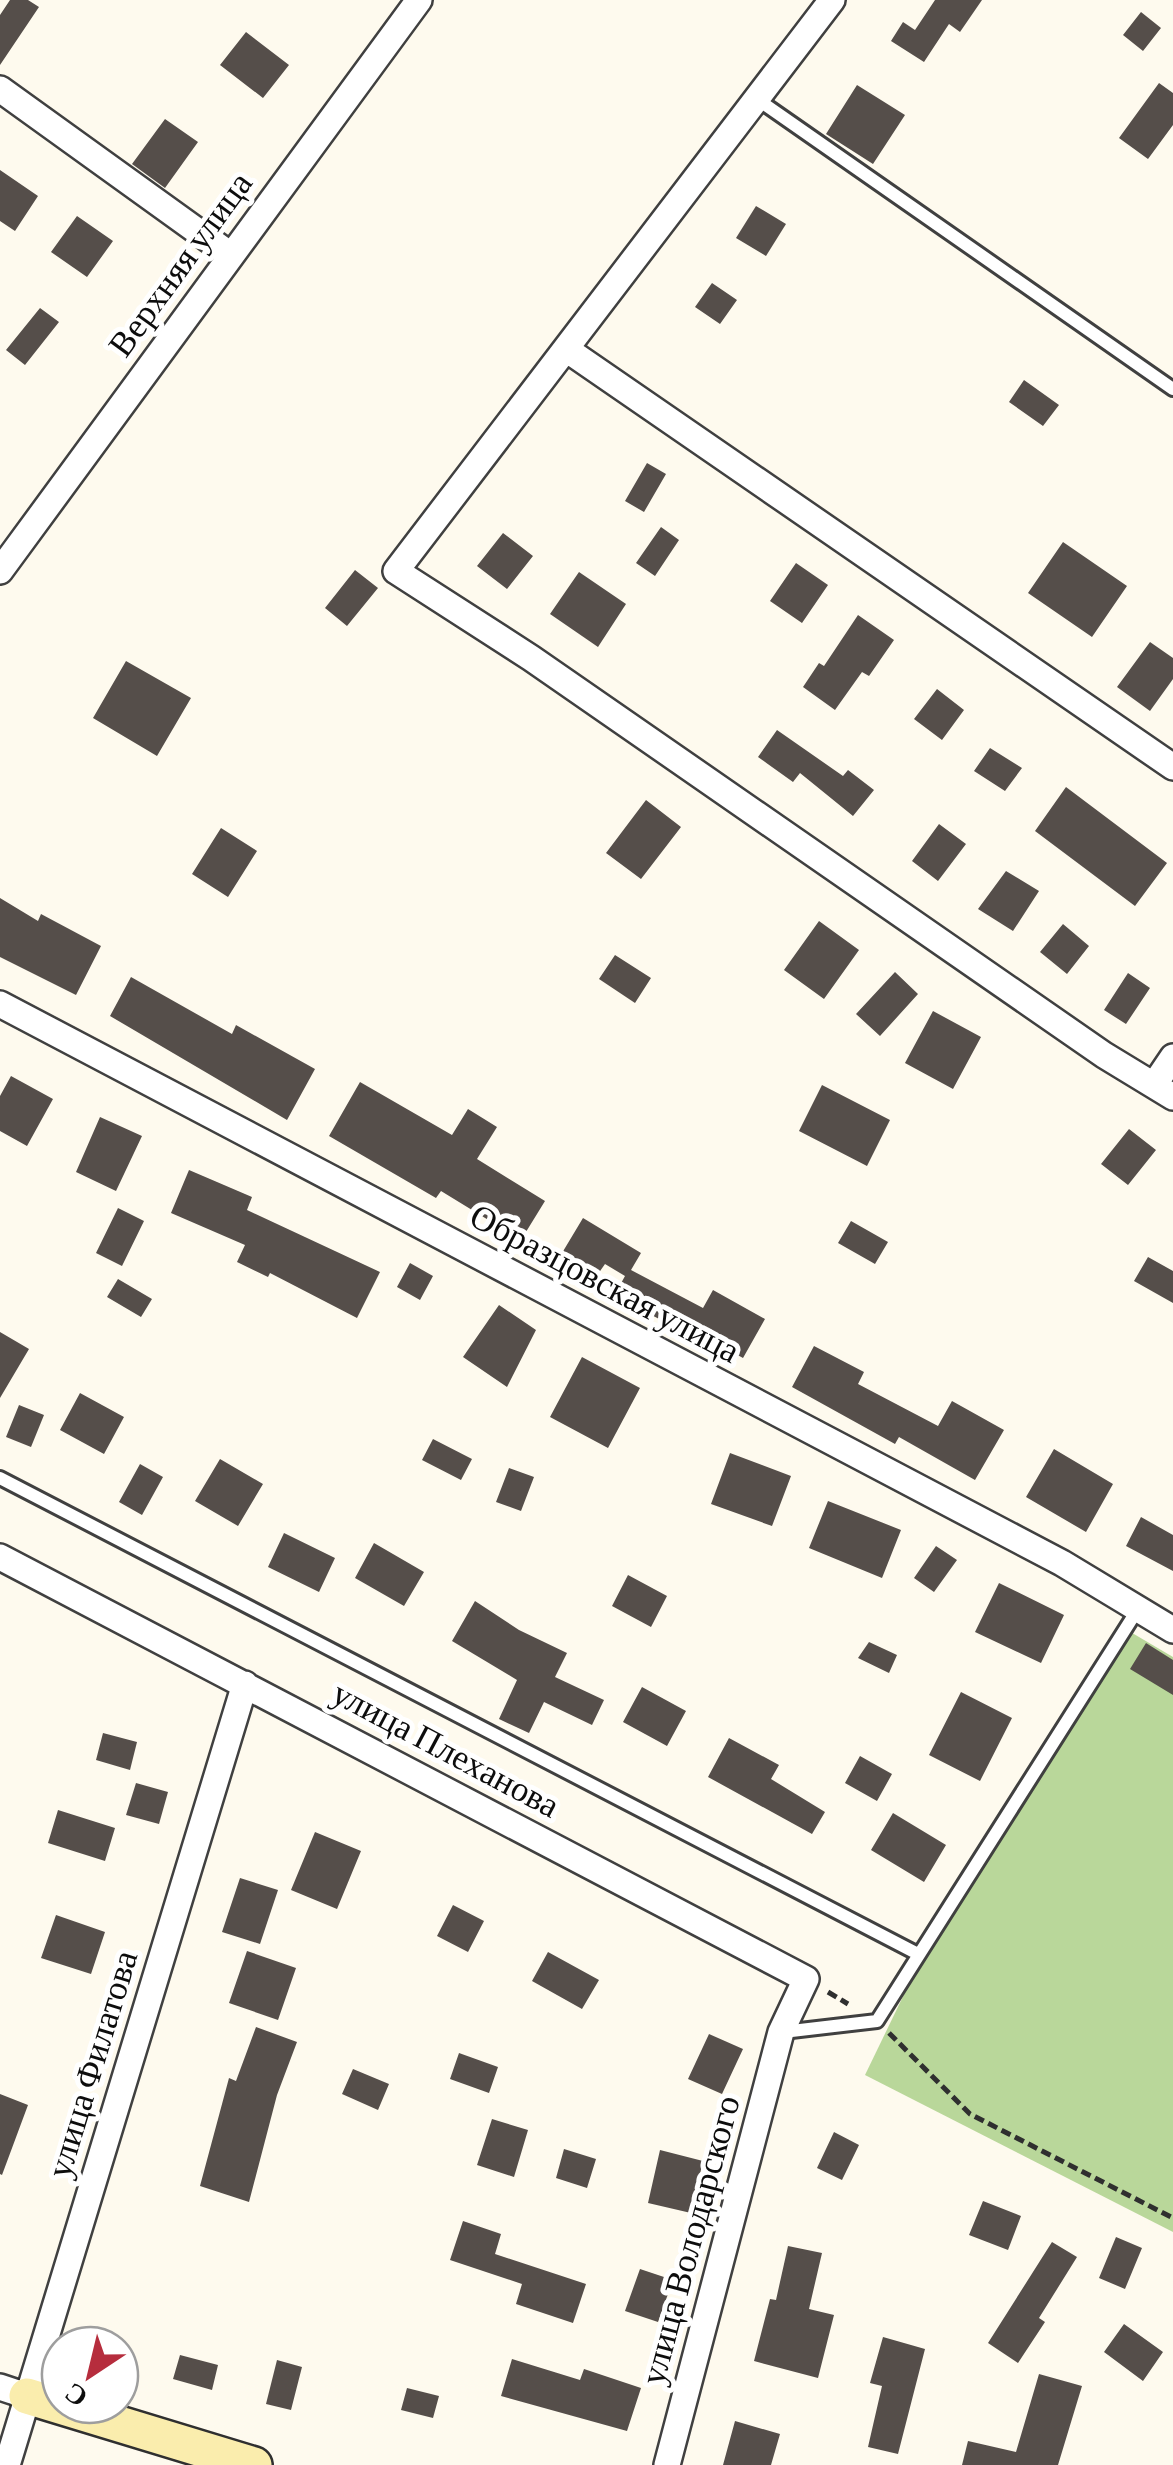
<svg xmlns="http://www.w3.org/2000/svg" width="1173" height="2465" font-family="'Crimson Pro',serif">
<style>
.forest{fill:#b9d79a}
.building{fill:#554e4a}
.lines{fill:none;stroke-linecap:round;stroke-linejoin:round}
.lane-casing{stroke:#404040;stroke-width:18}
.street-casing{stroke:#404040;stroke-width:30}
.secondary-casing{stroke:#2f2f2f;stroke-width:40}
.path{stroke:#2f2f2f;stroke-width:5;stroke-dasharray:10 5;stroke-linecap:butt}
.lane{stroke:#fff;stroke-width:12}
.street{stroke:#fff;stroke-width:25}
.secondary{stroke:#faedad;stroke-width:35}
.labels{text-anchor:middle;stroke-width:10;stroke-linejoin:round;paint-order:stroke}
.street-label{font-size:35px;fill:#0d0d0d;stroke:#fff}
</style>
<rect width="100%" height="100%" fill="#fefaee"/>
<path class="forest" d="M1122,1627L1173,1657V2232L865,2075L926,1949Z"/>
<path class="building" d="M10,0H28L39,7L0,65V15Z
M935,0H982L960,32L949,24L924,62L891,41L903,22L915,30Z
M1141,12L1161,28L1143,51L1123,35Z
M246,32L289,65L263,98L220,65Z
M1159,83L1173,93V125L1148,159L1119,138Z
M857,85L905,115L873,164L826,134Z
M165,119L198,142L165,188L132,164Z
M0,170L38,196L15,231L0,221Z
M756,206L786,224L766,256L736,238Z
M77,216L113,241L87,277L51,252Z
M712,283L737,300L720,324L695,307Z
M40,308L59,322L25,365L6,350Z
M1024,380L1059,405L1043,426L1009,402Z
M647,463L666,474L644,512L625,501Z
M661,527L679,540L655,576L636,563Z
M503,533L533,556L507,589L477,566Z
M1063,542L1127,586L1092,637L1028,593Z
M796,563L828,585L802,623L770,601Z
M355,570L378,588L347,626L325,608Z
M579,572L626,604L598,647L550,614Z
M858,615L894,640L869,676L862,672L835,710L803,687L819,663L824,666Z
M1150,642L1173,658V679L1150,711L1117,687Z
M126,661L191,698L157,756L93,718Z
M937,689L964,710L942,740L914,719Z
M777,730L843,776L848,770L874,790L853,816L800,773L793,782L758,757Z
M990,748L1022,768L1005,791L974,771Z
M1066,787L1167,863L1135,906L1035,831Z
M646,800L681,827L641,879L606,853Z
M939,824L966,844L938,881L912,861Z
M221,828L257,851L228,897L192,874Z
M1006,871L1039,891L1013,931L978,909Z
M0,898L38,921L41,914L101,946L76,995L0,957Z
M819,921L859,950L824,999L784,970Z
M1063,924L1089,946L1067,974L1040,952Z
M615,955L651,978L635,1003L599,979Z
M895,972L918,994L880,1036L856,1014Z
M1128,973L1150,988L1126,1024L1104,1010Z
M131,977L232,1034L236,1025L315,1069L287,1120L110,1016Z
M933,1011L981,1037L953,1089L905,1063Z
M11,1076L53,1099L27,1146L0,1131V1096Z
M360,1082L452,1135L468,1109L497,1127L477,1159L545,1201L521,1240L441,1191L436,1198L329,1136Z
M822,1085L890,1120L867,1166L799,1131Z
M100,1117L142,1136L116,1191L76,1172Z
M1129,1129L1156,1150L1128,1185L1101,1164Z
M189,1170L252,1197L247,1210L380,1272L357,1318L270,1273L268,1277L237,1262L245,1245L171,1213Z
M118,1208L144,1221L122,1266L96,1253Z
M583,1218L641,1253L631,1270L703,1308L713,1290L765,1319L743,1358L663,1314L661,1320L642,1310L646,1302L619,1287L625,1276L605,1264L598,1274L562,1253Z
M851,1221L888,1242L875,1264L838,1243Z
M1148,1257L1173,1271V1303L1134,1281Z
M410,1263L433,1276L420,1300L397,1287Z
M118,1279L152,1299L141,1317L107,1297Z
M499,1305L536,1330L507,1387L463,1357Z
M0,1332L29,1349L0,1398Z
M814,1346L864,1372L858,1384L938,1426L952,1401L1004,1430L975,1480L899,1437L895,1444L792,1387Z
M582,1357L640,1388L608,1448L550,1417Z
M80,1393L124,1417L104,1454L60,1430Z
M19,1405L44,1415L31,1447L6,1437Z
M433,1439L472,1459L461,1480L422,1460Z
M1054,1449L1113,1484L1086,1532L1026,1497Z
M730,1453L791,1476L772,1526L711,1504Z
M220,1459L263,1484L238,1526L195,1501Z
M140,1464L163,1477L142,1515L119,1502Z
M509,1468L534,1477L521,1511L496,1502Z
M828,1501L901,1530L882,1578L809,1548Z
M1141,1517L1173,1535V1571L1126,1546Z
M284,1533L335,1558L319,1592L268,1567Z
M374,1543L424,1572L404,1606L355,1578Z
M936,1546L957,1560L934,1592L914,1578Z
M628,1575L667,1596L651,1627L612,1606Z
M999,1583L1064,1615L1041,1663L975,1632Z
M475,1601L519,1630L567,1653L555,1677L604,1700L592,1725L544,1702L529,1733L499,1719L517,1680L452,1641Z
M869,1642L897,1655L889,1673L858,1658Z
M1146,1643L1173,1660V1695L1130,1669Z
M642,1687L686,1711L667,1746L623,1722Z
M961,1692L1012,1718L980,1781L929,1755Z
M103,1733L137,1742L130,1770L96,1760Z
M729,1738L779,1765L771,1779L825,1812L812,1834L708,1777Z
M860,1756L892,1774L877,1801L845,1783Z
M136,1783L168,1792L159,1824L126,1815Z
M58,1810L115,1828L105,1861L48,1843Z
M893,1813L946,1845L924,1882L871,1850Z
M315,1832L361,1851L337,1909L291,1890Z
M240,1878L278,1890L260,1944L222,1932Z
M453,1905L484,1921L468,1952L437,1936Z
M56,1915L105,1932L91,1974L41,1958Z
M247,1951L296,1968L278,2020L229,2003Z
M548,1952L599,1980L582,2009L532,1981Z
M256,2027L297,2042L277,2095L249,2202L200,2186L229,2078L236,2081Z
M709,2034L743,2049L722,2094L688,2079Z
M459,2053L498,2067L489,2093L450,2079Z
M353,2069L389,2084L378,2110L342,2094Z
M0,2094L28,2105L2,2175L0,2174Z
M492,2119L528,2130L514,2177L477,2165Z
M834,2132L859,2145L842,2180L817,2168Z
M564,2149L596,2159L587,2188L556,2178Z
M660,2150L703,2161L691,2213L648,2203Z
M983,2201L1021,2216L1008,2250L969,2235Z
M463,2221L501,2234L495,2254L586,2284L573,2323L516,2304L522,2284L450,2260Z
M1116,2237L1142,2248L1125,2289L1099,2278Z
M1052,2242L1077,2257L1039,2318L1045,2322L1018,2363L988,2343Z
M788,2246L822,2253L809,2309L834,2315L818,2378L754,2361L770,2299L776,2300Z
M640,2269L673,2280L658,2322L625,2311Z
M1124,2324L1163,2352L1143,2381L1104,2352Z
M883,2337L925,2349L898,2454L868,2447L882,2386L870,2383Z
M180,2355L218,2365L212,2390L173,2379Z
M512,2359L580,2380L584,2369L641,2388L627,2431L501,2396Z
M277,2360L302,2367L291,2410L266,2404Z
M1039,2374L1082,2386L1058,2465H962L968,2441L1016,2452Z
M407,2388L439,2396L433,2418L401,2410Z
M735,2421L780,2434L771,2465H723Z"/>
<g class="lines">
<g class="lane-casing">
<path id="lane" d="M757,99L1173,389
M0,1478L918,1954
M783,2032L877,2021L1138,1609"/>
</g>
<g class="street-casing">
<path id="street" d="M832,0L396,571L531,658L1104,1055L1173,1097
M0,89L229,254
M566,349L1173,767
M0,571L419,0
M0,1004L1062,1563L1173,1630
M1154,1085L1173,1057
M0,1557L806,1979L781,2032L667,2465
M0,2387L27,2396
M7,2465L245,1684"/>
</g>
<g class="secondary-casing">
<path id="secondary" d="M27,2396L254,2465"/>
</g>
<path class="path" d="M828,1992L848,2004
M889,2033L970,2114L1173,2218"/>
<use href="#lane" class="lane"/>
<use href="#street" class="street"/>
<use href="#secondary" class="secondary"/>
</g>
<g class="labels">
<g class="street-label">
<text transform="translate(180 264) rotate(-54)" y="12">Верхняя улица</text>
<text transform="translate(605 1283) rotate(28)" y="12">Образцовская улица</text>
<text transform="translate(446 1749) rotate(28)" y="12">улица Плеханова</text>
<text transform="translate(92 2064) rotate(-73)" y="12">улица Филатова</text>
<text transform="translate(690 2240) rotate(-75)" y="12">улица Володарского</text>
</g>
</g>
<g transform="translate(90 2375) rotate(215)"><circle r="48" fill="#ffffff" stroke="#9e9e9e" stroke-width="2.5"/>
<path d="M0-8L18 38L0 25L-18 38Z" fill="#b62d3d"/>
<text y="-15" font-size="28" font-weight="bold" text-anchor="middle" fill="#0d0d0d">С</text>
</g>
</svg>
